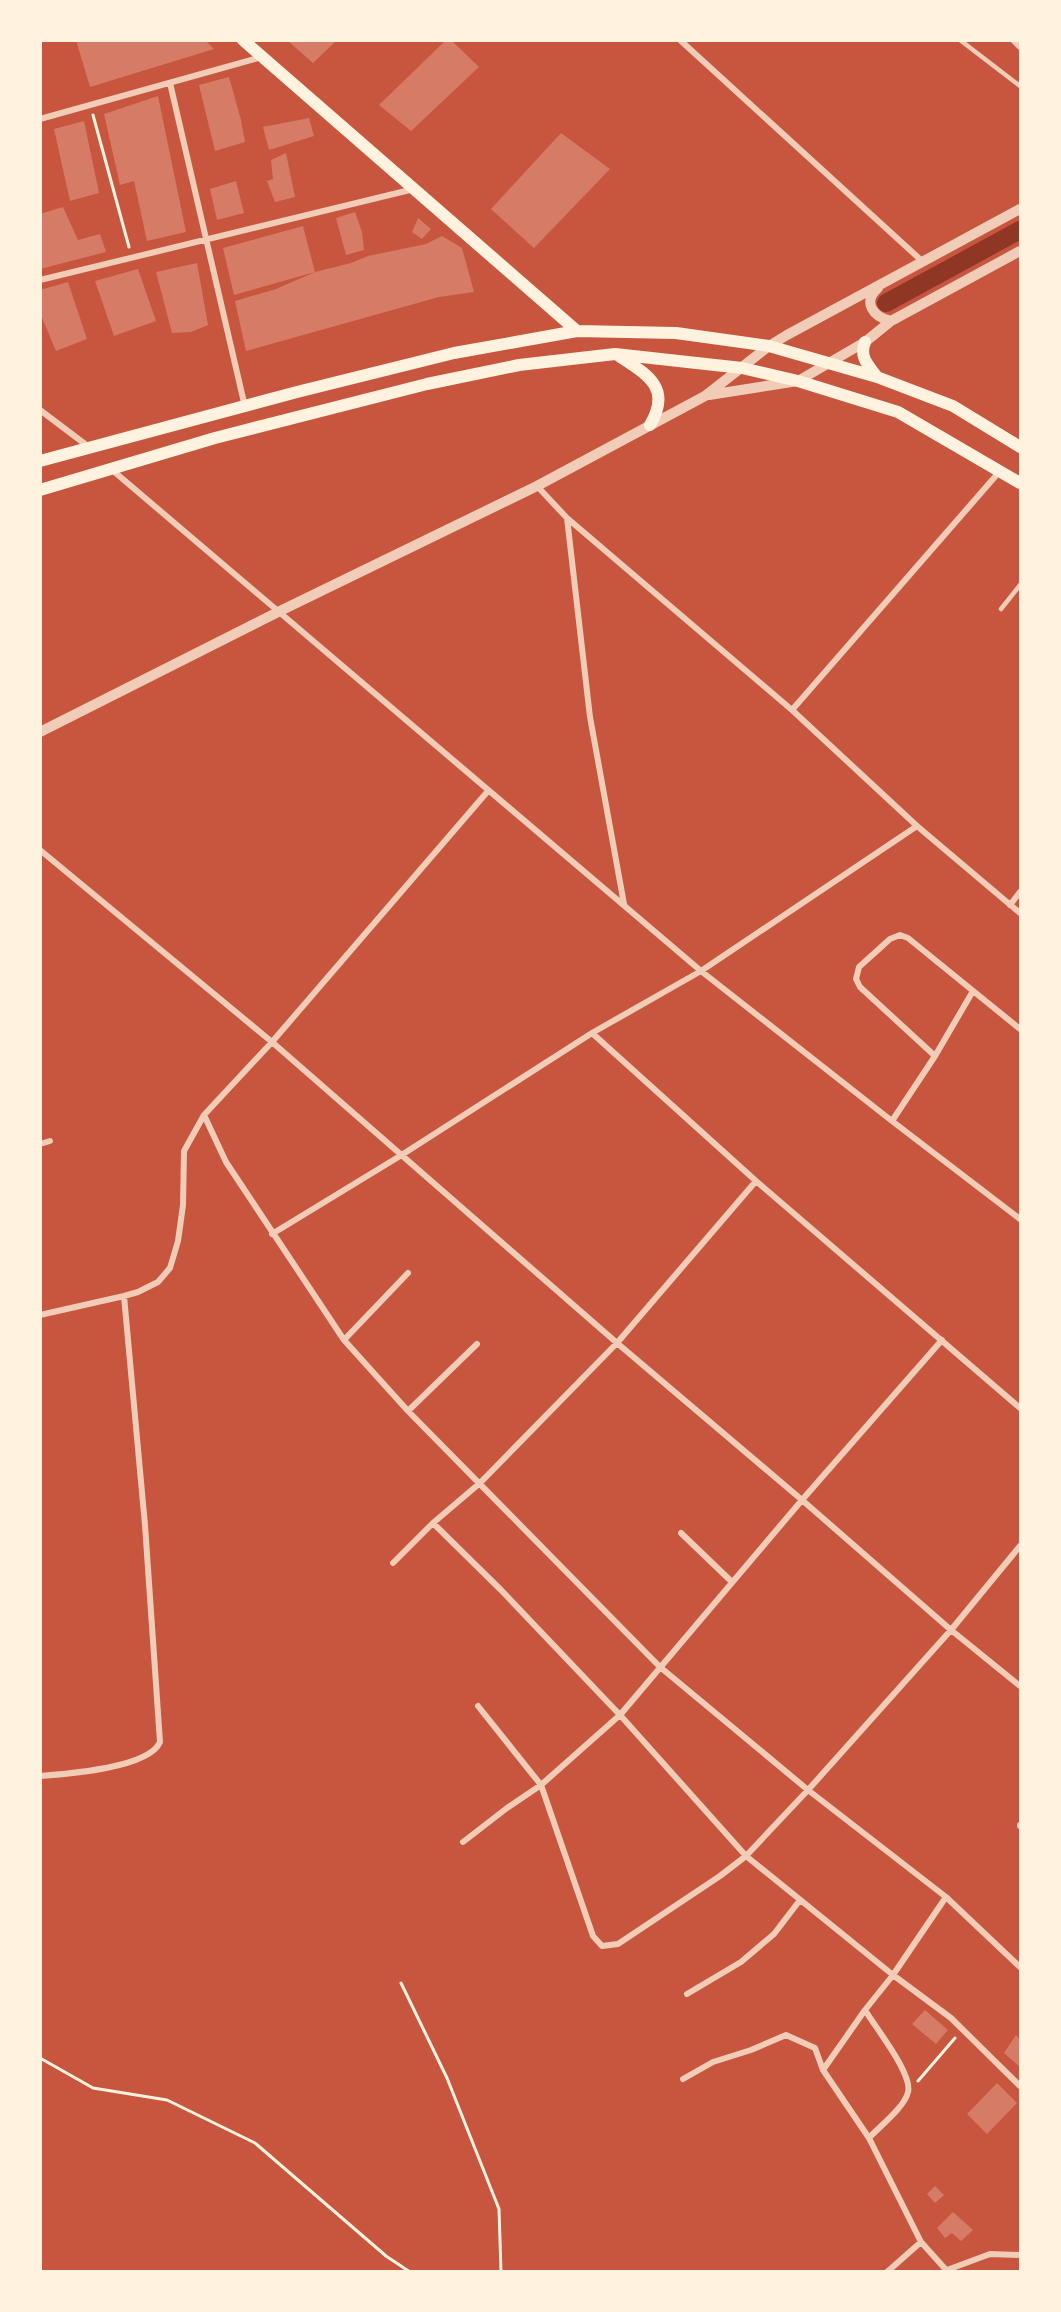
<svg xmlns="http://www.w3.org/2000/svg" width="1061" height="2312" font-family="Karla,sans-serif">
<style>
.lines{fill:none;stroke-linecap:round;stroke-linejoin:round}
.canal{stroke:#8f3625;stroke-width:18}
.building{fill:#d67c66}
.path{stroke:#fff3e0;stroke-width:3}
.service{stroke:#f1ccb7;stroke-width:4.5}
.minor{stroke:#f1ccb7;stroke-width:6}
.tertiary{stroke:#f1ccb7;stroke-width:10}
.secondary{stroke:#fff3e0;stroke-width:12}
</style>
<rect width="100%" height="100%" fill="#c8553d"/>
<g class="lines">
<path class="canal" d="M886,303L1020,230"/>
</g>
<path class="building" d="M76,40H205L214,49L90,87Z
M287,40H337L313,63Z
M446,40H451L479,67L411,131L379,105Z
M229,77L241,120L245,142L215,151L199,85Z
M158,96L186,232L147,241L134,181L120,185L104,114Z
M309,118L314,136L269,150L263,127Z
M84,121L99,193L70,201L54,129Z
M561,133L610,169L534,248L491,209Z
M286,153L295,197L275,202L267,181L273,179L271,160Z
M236,181L244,213L217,220L210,189Z
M63,207L78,240L100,234L106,252L40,269V214Z
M355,212L362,232L364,250L346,255L336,218Z
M418,218L431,229L422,239L412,232Z
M303,226L315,272L351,263L368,256L426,244L442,236L462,248L474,292L439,297L246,351L235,301L276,289L315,272L234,295L223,248Z
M197,263L208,325L191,332L172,333L156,272Z
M138,269L156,321L114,336L95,281Z
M68,282L87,339L56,351L40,313V290Z
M925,2010L948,2030L936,2044L912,2024Z
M1016,2035L1020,2040V2067L1004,2053Z
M997,2083L1017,2103L987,2134L967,2114Z
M935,2186L944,2195L935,2203L927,2194Z
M953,2212L973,2230L961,2241L952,2233L945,2238L937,2228Z"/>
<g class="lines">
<path class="path" d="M93,115L129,247
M401,1983L447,2078L499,2209L501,2272
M40,2058L93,2088L167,2100L255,2143L386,2256L410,2272
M918,2081L955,2038"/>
<path class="service" d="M960,40L1020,86
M1001,609L1020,585"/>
<path class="minor" d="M680,40L922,261
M1013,40L1020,47
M170,83L245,407
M40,119L262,57
M40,280L414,189
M40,410L89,447
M111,469L701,971L892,1121L1020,1219
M537,486L567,518L590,717L624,904
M567,518L792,710L917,826L1020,913
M792,710L1000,471
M40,850L272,1042L617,1343L802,1500L951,1630L1020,1686
M1010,905L1020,892
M592,1033L756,1181L1020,1408
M935,1056L860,987L856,979L859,967L890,939L900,935L908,938L1020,1029
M204,1115L226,1162L344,1340L408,1411L660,1667L808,1790L946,1897L1020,1967
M892,1121L935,1056L973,991
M40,1144L50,1141
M272,1234L400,1156L592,1033L701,971L917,826
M40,1315L124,1296L138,1292L158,1282L170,1268L178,1241L183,1205L184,1151L204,1115L272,1042L488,791
M344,1340L408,1273
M408,1411L477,1344
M433,1523L501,1590L620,1715L746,1856L893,1975L951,2018L1020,2086
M681,1533L732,1582
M393,1563L433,1523L480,1483L617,1343L756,1181
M478,1706L541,1785L593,1936L602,1946L618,1944L720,1876L746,1856L808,1790L951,1630L1020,1546
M40,1776C67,1774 149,1768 160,1742L145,1525L124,1296
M1020,1826V1825
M463,1842L507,1808L541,1785L620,1715L802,1500L942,1340
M687,1994L741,1962L774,1934L800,1900
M865,2010C875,2027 913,2074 908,2092C905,2107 879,2127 869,2138
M823,2070L865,2010L893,1975L946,1897
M683,2079L713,2062L751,2050L786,2035L815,2048L823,2070L869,2138L921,2242L948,2272
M947,2270L990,2254L1020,2255
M887,2272L921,2242"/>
<path class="tertiary" d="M878,288C862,302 873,317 891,321
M709,395L798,381L865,342L891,321L1020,251
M40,732L280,611L537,486L705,396L769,346L787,335L1020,209"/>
<path class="secondary" d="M243,40L577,331
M865,342C859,357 868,365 877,377
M619,356C648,375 672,388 650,425
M40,461L297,392L454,353L577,331L676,333L769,346L877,377L953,406L1020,447
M40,490L215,438L427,384L519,365L615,354L742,368L798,381L898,412L1020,483"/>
</g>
<rect width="1061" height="2312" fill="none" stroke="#fff3e0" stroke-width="84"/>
</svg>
